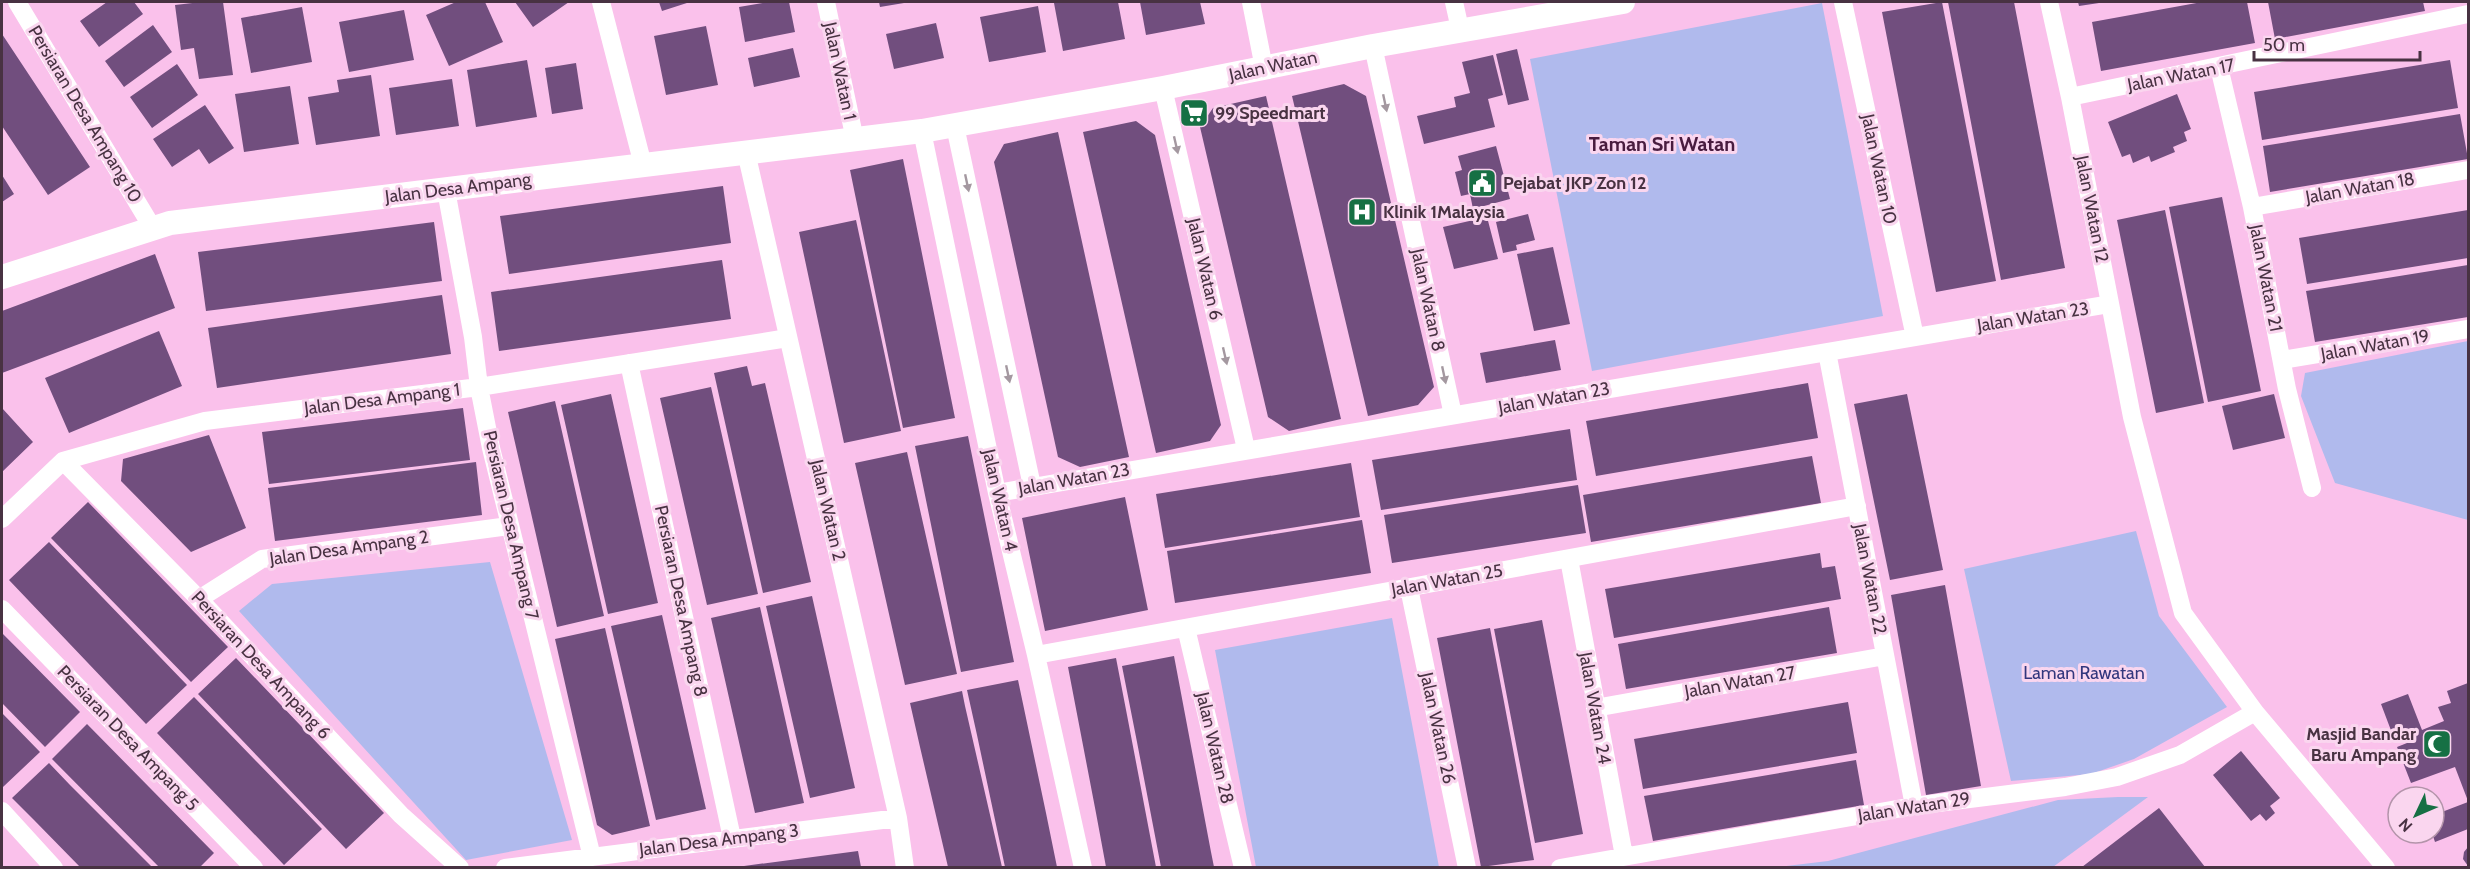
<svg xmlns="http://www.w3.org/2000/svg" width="2470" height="869" font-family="Cabin,sans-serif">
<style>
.green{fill:#b0baed}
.building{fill:#714e7e}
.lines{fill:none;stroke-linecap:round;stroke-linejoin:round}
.minor{stroke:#fff;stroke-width:18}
.tertiary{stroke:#fff;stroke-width:24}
.oneway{fill:#a498a0}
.labels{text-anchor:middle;stroke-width:6;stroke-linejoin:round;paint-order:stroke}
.street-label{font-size:18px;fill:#483242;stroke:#fad6ef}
.poi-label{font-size:18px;font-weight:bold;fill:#483242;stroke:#fad6ef;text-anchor:start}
.park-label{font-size:18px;fill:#32377d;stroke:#fad6ef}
.neighbourhood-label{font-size:20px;font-weight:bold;fill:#491c3f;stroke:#fad6ef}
</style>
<rect width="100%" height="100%" fill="#fac1eb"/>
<path class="green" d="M1822,3L1883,316L1592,371L1530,59Z
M2468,341V520L2335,483L2301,396L2305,373Z
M2136,531L2159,616L2227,707L2134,759L2091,774L2011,781L1964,569Z
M490,562L572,840L466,860L239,611L272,584Z
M1392,618L1439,867H1256L1215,650Z
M2118,797H2148L2053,867H1777L1828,861L2058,800Z"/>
<path class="building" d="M107,2H134L143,14L99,47L80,21Z
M201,2H223L233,75L199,79L194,48L181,50L175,5Z
M456,2H485L503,42L449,66L426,15Z
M515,2H569L533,27Z
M659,2H690L662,11Z
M769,2H789L795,32L745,42L739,7Z
M879,2H903L904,3L880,7Z
M1061,2H1118L1125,39L1063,51L1054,3Z
M1140,2H1200L1205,24L1146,35Z
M1942,2L1996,281L1936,292L1882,12Z
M1948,2H2014L2065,268L2001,280Z
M2078,2H2099V3L2079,6Z
M2202,2H2247L2255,43L2101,71L2092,22Z
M2268,2H2423L2425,11L2275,39Z
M1038,6L1046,52L989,62L980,17Z
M302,7L312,62L251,73L241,18Z
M404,10L414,60L349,72L339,22Z
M936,23L944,58L894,69L886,34Z
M153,25L172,52L124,87L105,61Z
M706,26L718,85L666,95L654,36Z
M2,34L90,167L48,195L2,126Z
M793,48L800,77L754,87L748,58Z
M1517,49L1529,100L1508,105L1496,54Z
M1493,55L1503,95L1488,99L1495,127L1424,144L1417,116L1456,107L1454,97L1470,93L1462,62Z
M527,60L537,117L476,127L467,70Z
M2450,60L2458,108L2262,140L2254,92Z
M576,63L583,109L552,114L545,68Z
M177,64L198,95L152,128L130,97Z
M371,75L380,136L316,145L308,97L339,92L337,80Z
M452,79L459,126L396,135L389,88Z
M1344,84L1366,96L1434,387L1418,405L1368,416L1292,96Z
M290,86L299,144L244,152L235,94Z
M2177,94L2191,129L2184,132L2187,141L2173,147L2175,152L2151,162L2149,156L2133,163L2130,154L2122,157L2108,122Z
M1266,96L1341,419L1289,431L1268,417L1200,127L1213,108Z
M205,105L234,148L209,164L199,149L172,167L153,139Z
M2460,114L2468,159L2270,192L2263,146Z
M1136,121L1155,135L1221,425L1210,441L1156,453L1083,132Z
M1058,132L1129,457L1080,467L1058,457L994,162L1004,144Z
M1496,146L1510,199L1473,209L1470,194L1461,196L1455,172L1462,170L1458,156Z
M903,159L955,418L903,428L850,170Z
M2,175L14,194L2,202Z
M723,186L731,243L509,274L500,216Z
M2222,197L2261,391L2208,402L2169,207Z
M2165,210L2204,403L2156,413L2117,220Z
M2468,210V258L2307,284L2299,238Z
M1528,214L1535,240L1516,245L1517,250L1503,253L1496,222Z
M1487,217L1498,259L1454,269L1443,227Z
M856,220L901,431L844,443L799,232Z
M434,222L442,281L206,311L198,252Z
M1553,247L1570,324L1534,331L1517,254Z
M155,254L175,308L2,373V311Z
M722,260L731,319L499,351L491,292Z
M2468,265V317L2315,342L2306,291Z
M442,295L451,354L217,388L208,328Z
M159,331L182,386L69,433L45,378Z
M1555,340L1561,370L1486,383L1480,353Z
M747,366L752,386L765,383L811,582L763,593L714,373Z
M1808,383L1818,438L1596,476L1586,421Z
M711,387L758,594L707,605L660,398Z
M611,394L658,603L608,614L561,405Z
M1907,394L1943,570L1890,580L1854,404Z
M2274,394L2285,438L2233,450L2222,406Z
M555,401L604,616L557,627L508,412Z
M2,408L33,442L2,472Z
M463,408L470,460L269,484L262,432Z
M1570,429L1577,480L1381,510L1372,460Z
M209,435L246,528L191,552L121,481L123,459Z
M968,436L1014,662L961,672L915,446Z
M907,452L957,674L905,685L855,463Z
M1812,456L1821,503L1591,542L1583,495Z
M476,462L482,515L275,541L268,488Z
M1351,463L1360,517L1165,548L1156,494Z
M1578,485L1586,533L1392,563L1384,515Z
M1125,497L1148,610L1045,631L1022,518Z
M88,502L228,647L191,682L51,538Z
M1362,520L1371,573L1175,603L1167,551Z
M49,542L187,685L146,724L9,580Z
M1820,553L1822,568L1835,566L1841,599L1614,638L1605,589Z
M1945,585L1981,786L1926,795L1891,595Z
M812,596L855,788L810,798L766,606Z
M760,607L804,803L755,813L711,618Z
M1829,607L1837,653L1626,689L1618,644Z
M662,615L706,809L656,820L611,626Z
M1542,620L1583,834L1535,843L1494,629Z
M605,628L650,826L612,835L597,825L555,639Z
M1490,628L1534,860L1481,867L1437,638Z
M2,633L80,712L45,747L2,703Z
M1174,656L1211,852L1214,867H1161L1137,742L1122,666Z
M236,658L384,813L346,849L198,694Z
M1116,658L1127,715L1156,867H1106L1096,813L1068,667Z
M1018,680L1046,813L1057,867H1005L977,735L967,690Z
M2468,683V801L2455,767L2411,783L2397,747L2412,741L2409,735L2395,741L2381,704L2408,694L2422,730L2444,721L2438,707L2451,703L2447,691Z
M962,691L965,706L1002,867H948L920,747L910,703Z
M194,697L322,829L284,865L157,733Z
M1848,702L1857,753L1643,789L1634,739Z
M2,713L40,752L3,787L2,786Z
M87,724L214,853L200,867H159L52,759Z
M2241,751L2280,798L2270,806L2275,813L2266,821L2260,814L2251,821L2213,775Z
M1856,760L1864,805L1653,841L1644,796Z
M49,763L70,785L152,867H80L34,820L12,798Z
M2468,802V829L2435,842L2432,833H2434V815Z
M2159,808L2205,867H2082Z
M2468,847V866L2463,859L2464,852Z
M858,851L861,867H744V866Z"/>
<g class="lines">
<path class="minor" d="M17,2L152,227
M601,2L643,165
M826,2L855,140
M1251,2L1264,68
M1454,2L1460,29
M1843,2L1915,337
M2049,2L2070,97L2132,417L2183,613L2255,712L2386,868
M1373,46L1453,415
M2219,67L2252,207L2287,389L2312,488
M1163,88L1246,449
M2070,97L2468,14
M955,126L1032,486
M922,131L997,493L1036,655L1083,868
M746,152L898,818L905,868
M446,190L473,337L479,387L491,448L592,857
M2252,207L2468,170
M1827,352L1914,806
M2282,360L2468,329
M629,363L732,838
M63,461L199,599L401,815L460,868
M997,493L2110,304
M2,519L63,461L205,421L479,387L788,338
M1569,559L1624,856
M1409,588L1467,868
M199,599L262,559L509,526
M2,609L254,868
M1186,628L1243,868
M1036,655L1857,506
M1595,708L1885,656
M2,811L54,868
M505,868L898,818
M1560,868L1914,806L2065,787L2117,777L2180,755L2255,712"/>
<path class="tertiary" d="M2,277L170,223L922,131L1163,88L1373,46L1623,2"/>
</g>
<defs><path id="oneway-solid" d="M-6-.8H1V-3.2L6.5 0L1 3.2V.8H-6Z" transform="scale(1.5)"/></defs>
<g class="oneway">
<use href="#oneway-solid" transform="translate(1385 103) rotate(78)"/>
<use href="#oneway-solid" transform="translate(1176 145) rotate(77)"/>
<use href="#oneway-solid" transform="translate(967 183) rotate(78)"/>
<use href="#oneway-solid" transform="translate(1225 356) rotate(77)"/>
<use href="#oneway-solid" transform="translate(1008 374) rotate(78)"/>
<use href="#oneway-solid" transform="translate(1444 375) rotate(78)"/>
</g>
<defs>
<g id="supermarket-square" transform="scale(1.5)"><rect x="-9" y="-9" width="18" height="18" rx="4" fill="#167044" stroke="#fad6ef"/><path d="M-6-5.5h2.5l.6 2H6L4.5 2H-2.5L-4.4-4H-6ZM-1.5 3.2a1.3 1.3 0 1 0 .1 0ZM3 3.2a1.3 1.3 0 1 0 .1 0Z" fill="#fff"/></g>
<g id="civic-square" transform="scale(1.5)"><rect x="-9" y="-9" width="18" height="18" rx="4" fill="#167044" stroke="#fad6ef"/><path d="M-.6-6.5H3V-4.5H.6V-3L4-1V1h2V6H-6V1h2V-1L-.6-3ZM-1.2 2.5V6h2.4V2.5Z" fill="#fff"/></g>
<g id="hospital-square" transform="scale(1.5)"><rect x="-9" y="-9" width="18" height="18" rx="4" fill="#167044" stroke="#fad6ef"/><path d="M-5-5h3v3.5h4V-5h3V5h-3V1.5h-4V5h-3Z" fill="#fff"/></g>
<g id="mosque-square" transform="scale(1.5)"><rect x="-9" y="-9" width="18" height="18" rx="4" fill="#167044" stroke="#fad6ef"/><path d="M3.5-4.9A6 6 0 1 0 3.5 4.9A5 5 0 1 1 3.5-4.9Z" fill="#fff"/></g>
</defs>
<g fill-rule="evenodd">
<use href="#supermarket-square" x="1194" y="113"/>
<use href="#civic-square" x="1482" y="183"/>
<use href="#hospital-square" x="1362" y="212"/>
<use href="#mosque-square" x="2437" y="744"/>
</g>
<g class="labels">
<g class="street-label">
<text transform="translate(1273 66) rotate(-12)" y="6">Jalan Watan</text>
<text transform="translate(840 71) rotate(78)" y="6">Jalan Watan 1</text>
<text transform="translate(2181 75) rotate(-11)" y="6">Jalan Watan 17</text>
<text transform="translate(85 114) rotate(59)" y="6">Persiaran Desa Ampang 10</text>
<text transform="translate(1879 169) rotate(78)" y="6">Jalan Watan 10</text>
<text transform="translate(458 188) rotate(-7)" y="6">Jalan Desa Ampang</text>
<text transform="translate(2360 188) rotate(-10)" y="6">Jalan Watan 18</text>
<text transform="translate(2092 209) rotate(79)" y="6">Jalan Watan 12</text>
<text transform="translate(1205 269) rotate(77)" y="6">Jalan Watan 6</text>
<text transform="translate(2266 278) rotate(79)" y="6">Jalan Watan 21</text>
<text transform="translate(1428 300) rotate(78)" y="6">Jalan Watan 8</text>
<text transform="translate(2033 317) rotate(-9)" y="6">Jalan Watan 23</text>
<text transform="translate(2375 345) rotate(-10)" y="6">Jalan Watan 19</text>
<text transform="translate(1554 398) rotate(-10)" y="6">Jalan Watan 23</text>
<text transform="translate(382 399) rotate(-7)" y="6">Jalan Desa Ampang 1</text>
<text transform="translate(1074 479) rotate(-10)" y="6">Jalan Watan 23</text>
<text transform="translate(1000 500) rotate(77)" y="6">Jalan Watan 4</text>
<text transform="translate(828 510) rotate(77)" y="6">Jalan Watan 2</text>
<text transform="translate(511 525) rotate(77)" y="6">Persiaran Desa Ampang 7</text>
<text transform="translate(349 548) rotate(-8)" y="6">Jalan Desa Ampang 2</text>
<text transform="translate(1870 579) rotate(79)" y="6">Jalan Watan 22</text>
<text transform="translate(1447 580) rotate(-10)" y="6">Jalan Watan 25</text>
<text transform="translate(681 601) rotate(78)" y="6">Persiaran Desa Ampang 8</text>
<text transform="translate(261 665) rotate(47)" y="6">Persiaran Desa Ampang 6</text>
<text transform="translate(1740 682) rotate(-10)" y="6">Jalan Watan 27</text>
<text transform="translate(1595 708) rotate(80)" y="6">Jalan Watan 24</text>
<text transform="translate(1438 728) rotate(78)" y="6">Jalan Watan 26</text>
<text transform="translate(128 738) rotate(46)" y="6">Persiaran Desa Ampang 5</text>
<text transform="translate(1215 748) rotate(77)" y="6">Jalan Watan 28</text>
<text transform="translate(1914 807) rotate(-9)" y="6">Jalan Watan 29</text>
<text transform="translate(719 840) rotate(-7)" y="6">Jalan Desa Ampang 3</text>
</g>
<g class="poi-label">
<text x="1215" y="119">99 Speedmart</text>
<text x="1503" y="189">Pejabat JKP Zon 12</text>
<text x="1383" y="218">Klinik 1Malaysia</text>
<text x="2416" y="740" text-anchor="end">Masjid Bandar<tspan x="2416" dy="21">Baru Ampang</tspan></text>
</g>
<g class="park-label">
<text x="2084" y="679">Laman Rawatan</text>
</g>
<g class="neighbourhood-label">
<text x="1662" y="151">Taman Sri Watan</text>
</g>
</g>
<rect width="2470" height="869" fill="none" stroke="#483242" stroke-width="6"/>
<g transform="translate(2416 815) rotate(226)"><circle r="28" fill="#fad6ef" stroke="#b394aa" stroke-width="1.5"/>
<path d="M0-4.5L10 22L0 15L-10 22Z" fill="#167044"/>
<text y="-9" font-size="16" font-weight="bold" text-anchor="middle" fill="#483242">N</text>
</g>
<path d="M2254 51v9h166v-9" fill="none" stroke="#483242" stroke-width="3"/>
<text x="2263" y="51" font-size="18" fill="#483242" stroke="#fad6ef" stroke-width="4.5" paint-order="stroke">50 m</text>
</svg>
